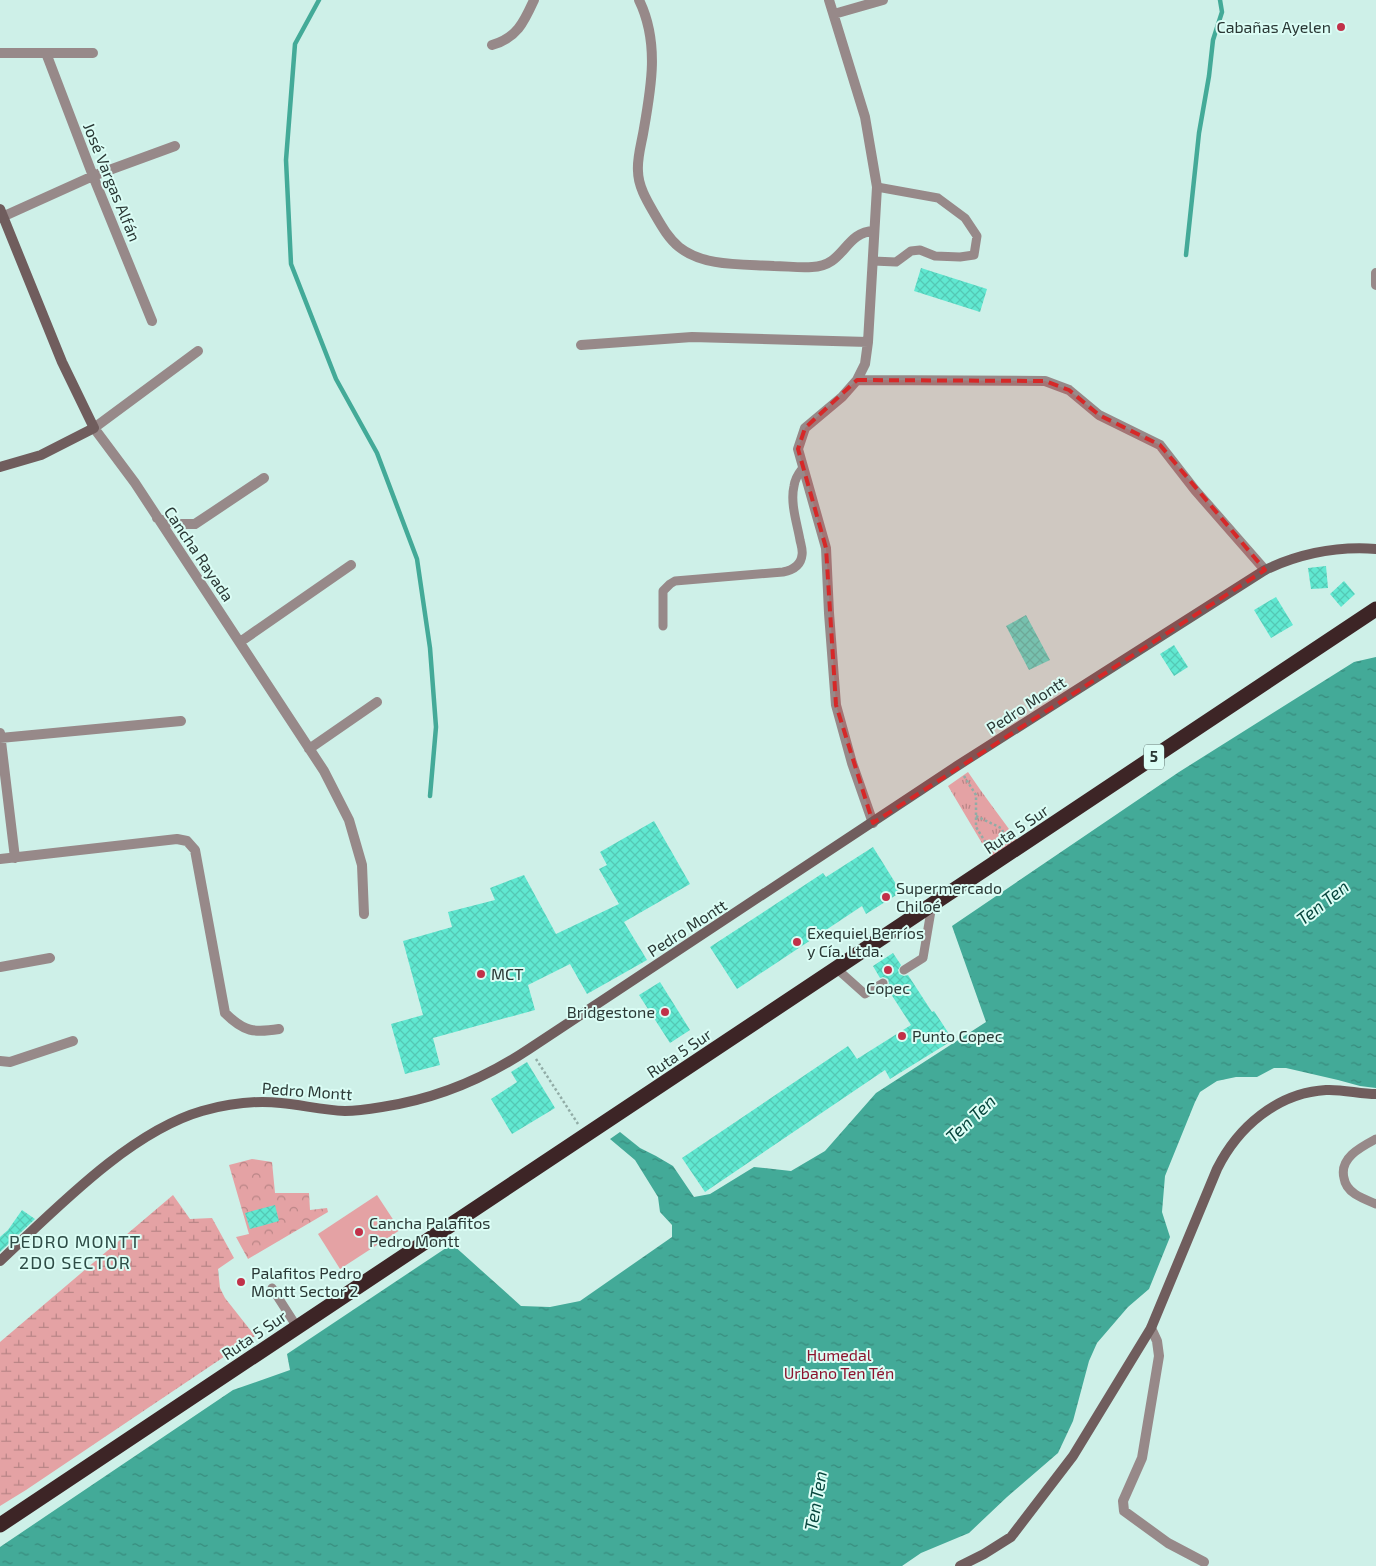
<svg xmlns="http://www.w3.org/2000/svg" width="1376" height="1566" font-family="'Exo 2',sans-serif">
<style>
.grass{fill:url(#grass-tufts)}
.forest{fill:url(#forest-crowns)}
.wetland{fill:url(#wetland-marsh)}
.garden{fill:#e4a2a4}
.water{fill:url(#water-ripples)}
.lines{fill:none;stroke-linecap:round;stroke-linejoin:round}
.stream{stroke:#43aa98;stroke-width:4.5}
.building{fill:url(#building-cross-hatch)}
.path{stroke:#91aca6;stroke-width:2.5;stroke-dasharray:2.5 2.5;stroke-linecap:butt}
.lane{stroke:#978989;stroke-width:9}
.street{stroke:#978989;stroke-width:10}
.secondary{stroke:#705d5d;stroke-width:10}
.highway{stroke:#3d2526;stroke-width:15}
.marked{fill:#d62828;fill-opacity:0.2;stroke:#d62828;stroke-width:4;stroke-dasharray:10 6;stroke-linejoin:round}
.poi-dot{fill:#c13149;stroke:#dbfdf5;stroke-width:2}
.labels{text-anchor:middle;stroke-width:4;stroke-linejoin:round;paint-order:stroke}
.shield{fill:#dbfdf5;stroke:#5f736f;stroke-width:1}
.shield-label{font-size:15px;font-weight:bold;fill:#2a3835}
.poi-label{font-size:16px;fill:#2a3835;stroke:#dbfdf5;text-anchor:start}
.street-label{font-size:16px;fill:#2a3835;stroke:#dbfdf5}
.park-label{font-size:16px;fill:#8d142e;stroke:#dbfdf5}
.water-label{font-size:18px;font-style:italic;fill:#07463d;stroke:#dbfdf5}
.neighbourhood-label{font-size:18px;letter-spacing:1px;fill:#2e4c46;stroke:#dbfdf5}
</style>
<defs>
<pattern id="grass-tufts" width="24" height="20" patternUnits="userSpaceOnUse" patternTransform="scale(1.25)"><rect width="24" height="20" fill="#e4a2a4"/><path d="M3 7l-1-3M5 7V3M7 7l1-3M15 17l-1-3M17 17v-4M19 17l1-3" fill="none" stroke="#b98586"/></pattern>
<pattern id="forest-crowns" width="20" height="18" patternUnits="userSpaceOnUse" patternTransform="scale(1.25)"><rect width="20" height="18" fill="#e4a2a4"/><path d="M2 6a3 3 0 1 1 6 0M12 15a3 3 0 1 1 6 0" fill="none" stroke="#b98586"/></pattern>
<pattern id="wetland-marsh" width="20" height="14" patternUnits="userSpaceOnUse" patternTransform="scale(1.25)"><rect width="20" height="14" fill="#e4a2a4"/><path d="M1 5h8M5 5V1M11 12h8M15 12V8" fill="none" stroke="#b98586"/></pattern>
<pattern id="water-ripples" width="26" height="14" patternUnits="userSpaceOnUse" patternTransform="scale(1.25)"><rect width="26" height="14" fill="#43aa98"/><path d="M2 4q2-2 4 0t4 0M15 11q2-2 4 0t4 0" fill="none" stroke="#388b7d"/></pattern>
<pattern id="building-cross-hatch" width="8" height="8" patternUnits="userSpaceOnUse" patternTransform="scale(1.25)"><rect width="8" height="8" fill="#60e8d1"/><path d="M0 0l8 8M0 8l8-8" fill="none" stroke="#54c8b4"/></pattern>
</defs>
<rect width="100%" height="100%" fill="#cef0e8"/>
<path class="grass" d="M968,772C984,796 1002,819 1019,843L992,860L948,786Z"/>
<path class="forest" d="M252,1159L272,1162L275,1193H309L310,1210L327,1208L328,1212L248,1259L236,1237L249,1234L229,1165Z"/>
<path class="wetland" d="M173,1195L190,1219L212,1218L234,1258L218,1269L220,1288L225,1298L255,1336L26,1490L0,1506V1342Z"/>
<path class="garden" d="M377,1195L400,1230L340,1269L318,1234Z"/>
<path class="water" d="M1376,657V1088L1360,1086L1338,1080L1286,1068H1274L1257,1077H1236L1217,1081L1200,1092L1195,1102L1165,1176L1162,1212L1170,1237L1149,1289L1128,1307L1097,1343L1089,1361L1073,1421L1058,1453L1007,1497L969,1533L921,1553L902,1566H0V1547L233,1390L290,1370L287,1354L452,1244L521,1306L550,1307L580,1301L672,1237V1225L660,1212L658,1197L635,1160L610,1139L620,1132L640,1148L656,1156L673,1166L694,1197L710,1194L754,1167L791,1171L825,1151L876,1093L986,1022L952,926L1179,772L1354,662Z"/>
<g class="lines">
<path class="stream" d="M319,0L295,44L286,160L291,264L336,379L377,453L417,559L430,648L436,727L430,796
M1186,255L1199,133L1209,76L1213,40L1222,12L1220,0"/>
</g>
<path class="building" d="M921,268L987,289L980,312L914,291Z
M1326,566L1328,588L1311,589L1308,568Z
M1344,581L1355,594L1341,607L1330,594Z
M1276,597L1293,625L1271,638L1254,610Z
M1026,615L1050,660L1029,670L1006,626Z
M1174,645L1188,667L1174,676L1160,654Z
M654,821L690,884L624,922L647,960L587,994L570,964L528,985L535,1010L433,1038L440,1065L405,1074L391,1024L423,1015L403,941L452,927L448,912L495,900L490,888L524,875L556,934L619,904L599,869L607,865L600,852Z
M873,847L901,892L866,914L862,906L737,989L710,947L823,873L826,877Z
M893,953L901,965L898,970L899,974L904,976L908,975L932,1012L934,1011L953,1040L890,1079L885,1070L705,1192L682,1158L848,1046L857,1059L911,1025L887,988L889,983L888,979L883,977L880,978L873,966Z
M660,982L690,1030L670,1043L639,995Z
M527,1062L555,1108L512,1134L491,1099L517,1082L511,1072Z
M275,1205L279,1221L250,1229L245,1213Z
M22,1210L35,1219L0,1252V1237L8,1230Z"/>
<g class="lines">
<path class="path" d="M964,776L976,795V827L989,848
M976,816L1001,828L1006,837
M536,1059L578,1124"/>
<path class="lane" d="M873,261L896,262L911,251L920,250L935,256L960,257L974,255L977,236L965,218L938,198L877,187
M663,626V591L670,584L675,581L783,572C793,570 801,565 802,555C803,550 801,545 800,540C797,523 790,503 794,486C795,479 798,474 802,469
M837,969L865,994L883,983
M904,970L923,958L932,905
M1376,1139C1361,1147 1339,1158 1344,1178C1345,1185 1349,1190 1355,1194C1361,1198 1369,1201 1376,1204
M272,1288L297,1327"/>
<path class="street" d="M639,0C660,43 651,89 643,134C641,145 637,159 638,171C638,186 647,201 654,213C661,225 668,238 679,247C704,267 743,264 774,266C786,266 799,268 812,267C845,266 844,232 874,231
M829,0L865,117L877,187L868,342L865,364L857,380L842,397L805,428L798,449L826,548L829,613L836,705L852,763L873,823
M834,14L883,0
M492,45C517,38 524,22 534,0
M0,53H93
M46,53L93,176L152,321
M0,218L93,176L175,146
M1376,273V285
M581,345L692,337L868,342
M198,351L94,428L135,483L324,771L349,820L362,865L364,914
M857,380L1045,381L1069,390L1099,415L1160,445L1195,490L1265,570
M157,518L178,524H195L264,478
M240,642L351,565
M0,733L15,858
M0,738L181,721
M309,749L377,702
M0,859L177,839L187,841L195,850L225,1013C244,1032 254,1033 279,1029
M0,967L50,958
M0,1061L10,1062L73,1041
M1151,1328L1157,1341L1159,1356L1142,1458L1123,1501L1124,1511L1168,1543L1204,1562"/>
<path class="secondary" d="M0,209L62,362L94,428L41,455L0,467
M0,1261C55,1210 129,1132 202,1111C227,1104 254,1100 281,1103C302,1105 323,1110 345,1111C357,1111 370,1109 382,1107C436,1099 484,1079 529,1049L957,766L1265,570C1301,553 1336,546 1376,549
M960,1566L984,1554L1011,1537L1073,1456L1151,1328L1217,1169C1238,1127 1277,1093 1326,1090C1342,1089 1360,1094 1376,1094"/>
<path class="highway" d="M0,1525L1376,609"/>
</g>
<path class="marked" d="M857,380L1045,381L1069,390L1099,415L1160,445L1265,570L873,823L836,705L826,548L798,449L805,428Z"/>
<g class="poi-dot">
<circle cx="1341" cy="27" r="5"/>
<circle cx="886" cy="897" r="5"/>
<circle cx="797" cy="942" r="5"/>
<circle cx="888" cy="970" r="5"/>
<circle cx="481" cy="974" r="5"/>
<circle cx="665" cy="1012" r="5"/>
<circle cx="902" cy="1036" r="5"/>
<circle cx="359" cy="1232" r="5"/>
<circle cx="241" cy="1282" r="5"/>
</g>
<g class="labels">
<rect class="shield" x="1144" y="744.5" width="20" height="25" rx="4"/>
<g class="shield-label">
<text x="1154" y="762">5</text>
</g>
<g class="poi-label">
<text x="1331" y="33" text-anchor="end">Cabañas Ayelen</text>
<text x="896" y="894">Supermercado<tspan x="896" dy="18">Chiloé</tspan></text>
<text x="807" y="939">Exequiel Berríos<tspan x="807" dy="18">y Cía. Ltda.</tspan></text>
<text x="491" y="980">MCT</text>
<text x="888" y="994" text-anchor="middle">Copec</text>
<text x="655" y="1018" text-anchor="end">Bridgestone</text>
<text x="912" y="1042">Punto Copec</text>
<text x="369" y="1229">Cancha Palafitos<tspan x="369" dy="18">Pedro Montt</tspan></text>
<text x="251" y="1279">Palafitos Pedro<tspan x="251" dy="18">Montt Sector 2</tspan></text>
</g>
<g class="street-label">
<text transform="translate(112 182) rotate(68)" y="6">José Vargas Alfán</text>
<text transform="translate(199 554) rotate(56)" y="6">Cancha Rayada</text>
<text transform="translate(1026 705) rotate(-33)" y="6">Pedro Montt</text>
<text transform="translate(1016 829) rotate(-34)" y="6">Ruta 5 Sur</text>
<text transform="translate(687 928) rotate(-33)" y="6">Pedro Montt</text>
<text transform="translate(679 1053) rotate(-34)" y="6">Ruta 5 Sur</text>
<text transform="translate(307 1091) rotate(4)" y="6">Pedro Montt</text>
<text transform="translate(254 1335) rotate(-34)" y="6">Ruta 5 Sur</text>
</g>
<g class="park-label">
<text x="839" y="1361">Humedal<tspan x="839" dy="18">Urbano Ten Tén</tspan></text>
</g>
<g class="water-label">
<text transform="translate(1323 903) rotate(-38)" y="6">Ten Ten</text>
<text transform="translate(971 1119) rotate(-43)" y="6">Ten Ten</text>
<text transform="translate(816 1501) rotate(-80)" y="6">Ten Ten</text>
</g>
<g class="neighbourhood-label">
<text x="75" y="1248">PEDRO MONTT<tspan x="75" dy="21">2DO SECTOR</tspan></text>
</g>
</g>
</svg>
